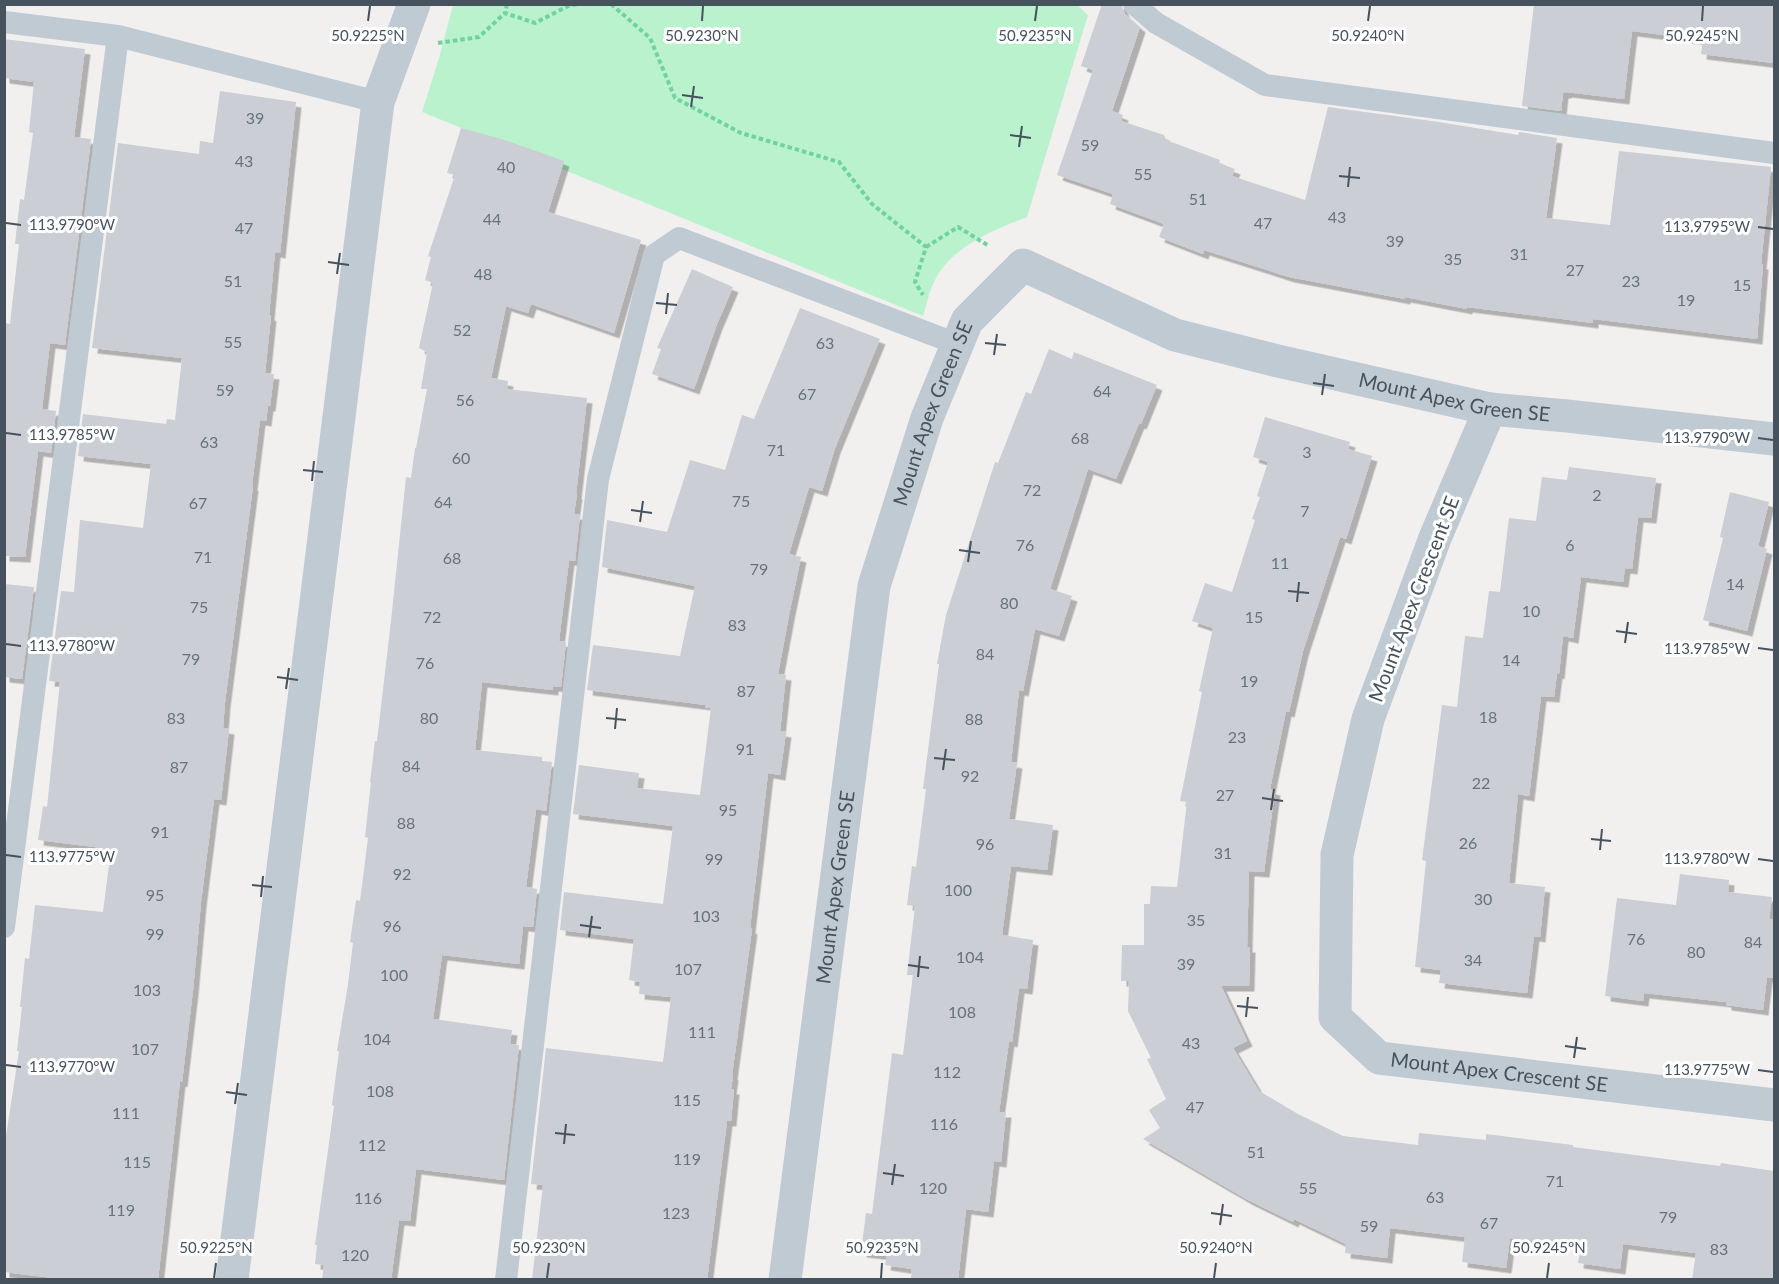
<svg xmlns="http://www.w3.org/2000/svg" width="1779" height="1284" font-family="Lato,sans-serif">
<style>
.green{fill:#baf2ce}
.building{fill:#cbced4;filter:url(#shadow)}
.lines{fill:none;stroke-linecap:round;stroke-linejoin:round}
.path{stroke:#70d39f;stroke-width:4;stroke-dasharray:4.5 3;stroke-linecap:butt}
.service{stroke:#bfcad2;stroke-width:22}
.minor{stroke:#bfcad2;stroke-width:33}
.ticks{fill:none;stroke:#46535e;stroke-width:2}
.labels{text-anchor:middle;stroke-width:6;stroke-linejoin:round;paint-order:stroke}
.number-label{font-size:16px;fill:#67727c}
.street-label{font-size:20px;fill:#46535e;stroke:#fff}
.ticks-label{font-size:15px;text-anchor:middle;fill:#46535e;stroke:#fff;stroke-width:6;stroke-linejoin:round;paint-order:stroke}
</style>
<defs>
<filter id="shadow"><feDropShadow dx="5.5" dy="5.5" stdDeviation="0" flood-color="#0004"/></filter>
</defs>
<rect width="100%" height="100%" fill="#f2efef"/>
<path class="green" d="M1076,4L1088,15L1027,217C994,230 952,246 935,280C929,291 927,304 923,316L422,112L439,58L453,5Z"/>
<path class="building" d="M1102,4H1121L1125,14L1140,27L1112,111L1123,115L1121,121L1164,135L1166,140L1220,160L1219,163L1235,169L1232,176L1305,200L1328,107L1439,122L1518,135L1519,132L1557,138L1546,218L1610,225L1619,151L1771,167L1761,264H1763L1757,339L1593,319V323L1467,307V309L1405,297V299L1289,277L1204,250L1203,254L1159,237L1164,224L1110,204L1113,194L1057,175L1093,70L1081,66Z
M1534,4H1774V63L1701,54L1703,40L1632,31L1624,99L1566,92V93H1563L1561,111L1522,106Z
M4,39L85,49L74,137L91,139L65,345L50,343L42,409L56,411L51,453L38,451L25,557L4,556V323L10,324L19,244H15L20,199L24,200L33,133L29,132L34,82L4,78Z
M220,91L296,102L280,253L275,252L269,315L271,316L265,373L274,374L270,406H268L266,421L260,420L252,485L253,486L225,702L223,728L229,729L221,800L214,799L201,902L193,990L182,1082L180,1081L158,1280H69L4,1272V1149L19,1051H17L22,1007H20L25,958L29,959L35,905L103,912L111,849L38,840L43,806L47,807L60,682L49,681L61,591L74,592L80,520L143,528L151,464L78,456L83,414L166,424L167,419L175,420L182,358L92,348L118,143L199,154L200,141L213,143Z
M461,128L505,140L564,161L548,212L641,240L614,333L531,304L528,313L506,306L491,378L508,381L507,389L587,398L576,494H577L574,514L580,515L575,561L569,560L559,641L566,642L561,687L553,686V690L482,682L475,750L542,757V761L552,762L546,811L536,809L526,887L537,889L533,927L523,926L519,964L442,955L433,1019L512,1030L510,1044L519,1045L504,1180L416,1169L410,1221L399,1220L391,1280H322L324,1265L315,1264L317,1245H315L334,1106L332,1105L339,1051H337L348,984L353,943L350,942L356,900L360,901L368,838L365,837L371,782H370L375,741H377L391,621L406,477L411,478L415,448H416L427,389H421L427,352L419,348L433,283L425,280L431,257L428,256L455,175L447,173Z
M692,269L733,287L717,324L694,389L652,374L661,349L657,348Z
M800,308L880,339L835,448L822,491L809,487L789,554L801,557L790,610L778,674L786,675L780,731L786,732L780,775L768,773L750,928L752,929L732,1075H733L731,1089H734L731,1121H727L707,1280H532L543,1185L531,1184L546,1048L663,1062L671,997L639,994L640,982L629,980L634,939L560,930L564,892L663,904L673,826L573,814L579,765L639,773L637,788L700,795L711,708H705L706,705L587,690L593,645L680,656L695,586L602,567L607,520L667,532L690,460L725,470L742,415L754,419Z
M1049,349L1072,359L1074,352L1157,385L1141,424L1139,423L1116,479L1088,469L1050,589L1072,596L1059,636L1035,629L1023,691L1019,690L1011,762L1017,763L1009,819L1053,825L1047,870L1011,866L1002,935L1033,940L1027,989L1019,988L1012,1042L1009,1041L999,1112H1006L1001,1162L994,1161L988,1212L966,1209L958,1280H911L912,1269L885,1265L887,1255L861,1252L866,1213L872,1214L892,1053L903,1055L913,975H907L915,906L907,905L912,866L916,867L926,789H923L939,664H937L946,615L995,462L998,463L1026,392L1031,394Z
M1265,417L1350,442L1348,449L1372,456L1346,539L1340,537L1303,651L1289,712L1286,711L1270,789L1275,790L1264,872L1249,871L1247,947H1250L1249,986H1221L1247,1041L1233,1048L1259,1091L1298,1114L1343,1136L1418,1145L1419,1133L1486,1140V1134L1573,1145V1147L1720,1166L1721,1163L1774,1171V1280H1692L1696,1253L1623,1244L1620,1269L1578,1263L1581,1245L1510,1238L1506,1268L1462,1262L1465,1237L1390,1228L1387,1258L1345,1253L1346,1244L1294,1219L1293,1222L1248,1200L1143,1139L1160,1128L1149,1110L1166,1099L1147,1059L1151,1058L1128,1011L1129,981H1121L1122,945H1144V904H1150L1151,886L1177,887L1187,802L1180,801L1202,692L1199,691L1213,628L1192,621L1205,583L1232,592L1255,520L1252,519L1260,497L1257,496L1268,462L1253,457Z
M1569,467L1656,478L1651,518L1638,517L1632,569L1625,568L1623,582L1581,577L1573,638L1563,636L1559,674L1557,673L1554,697L1541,696L1529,796L1518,794L1509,883L1545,887L1540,937L1534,936L1527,993L1439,983L1441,970L1415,967L1426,861L1422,860L1442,705L1457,707L1465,636L1483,638L1489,591L1500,592L1509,518L1536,521L1542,477L1567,480Z
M1730,492L1769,502L1758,546L1767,549L1747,631L1703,620L1723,538L1720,537Z
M4,584L34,587L22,679L4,677Z
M1680,874L1729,880L1728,892L1772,897L1769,919L1774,920V978L1767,977L1763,1010L1726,1005V1002L1644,993L1643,1001L1605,996L1617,898L1676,905Z"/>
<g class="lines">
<path class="path" d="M507,4L505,13L535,23L568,6L578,4
M611,4L650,38L675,98L741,133L839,162L872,204L926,247L915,282L923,295
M438,43L479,37L505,13
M926,247L958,227L989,246"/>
<path class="service" d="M1134,4L1156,23L1265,85L1774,153
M4,22L118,36L378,102
M4,927L118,36
M506,1280L598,479L654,255L679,238L957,344"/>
<g class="minor">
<path id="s1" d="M1490,409L1435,538L1368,719L1337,855L1335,1017L1379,1058L1774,1105"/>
<path d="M232,1280L378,102L414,4"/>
<path id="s2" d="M785,1280L874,586L927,418L967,321L1023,265L1175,335L1278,361L1490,409L1567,416L1774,439"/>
</g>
</g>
<path class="ticks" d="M368,21L370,6M702,21L703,6M1035,21L1037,6M1368,21L1370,6M1702,21L1703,6M682,95L703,98M691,107L694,86M1010,135L1031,138M1019,147L1022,126M1339,176L1360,178M1348,187L1350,167M6,223L21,225M1758,227L1773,229M328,262L349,265M337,274L340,253M656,303L677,305M666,314L668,293M985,343L1006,345M994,355L997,334M1313,383L1334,386M1322,395L1325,374M6,433L21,435M1758,438L1773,440M303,470L323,472M312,481L314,461M631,510L652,513M640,522L643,501M959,550L980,553M968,562L971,541M1288,591L1309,593M1297,602L1299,582M1616,631L1637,634M1625,643L1628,622M6,644L21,646M1758,648L1773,650M277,677L298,680M286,689L289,668M606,718L626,720M615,729L617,708M934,758L955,760M943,770L946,749M1262,798L1283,801M1271,810L1274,789M1591,839L1611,841M1600,850L1602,829M6,855L21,857M1758,859L1773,861M252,885L272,887M261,897L263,876M580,925L601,928M589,937L592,916M908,965L929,968M918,977L920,956M1237,1006L1258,1008M1246,1017L1248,997M1565,1046L1586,1049M1574,1058L1577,1037M6,1065L21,1067M1758,1070L1773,1072M226,1092L247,1095M235,1104L238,1083M555,1133L575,1135M564,1144L566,1124M883,1173L904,1176M892,1185L895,1164M1211,1213L1232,1216M1220,1225L1223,1204M214,1278L216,1263M547,1278L549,1263M881,1278L882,1263M1214,1278L1216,1263M1547,1278L1549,1263"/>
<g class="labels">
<g class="number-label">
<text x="255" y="124">39</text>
<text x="1090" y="151">59</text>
<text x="244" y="167">43</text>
<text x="506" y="173">40</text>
<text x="1143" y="180">55</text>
<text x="1198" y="205">51</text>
<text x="1337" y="223">43</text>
<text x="492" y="225">44</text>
<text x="1263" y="229">47</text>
<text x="244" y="234">47</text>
<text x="1395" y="247">39</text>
<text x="1519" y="260">31</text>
<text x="1453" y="265">35</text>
<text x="1575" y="276">27</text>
<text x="483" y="280">48</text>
<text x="233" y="287">51</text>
<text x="1631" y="287">23</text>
<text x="1742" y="291">15</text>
<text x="1686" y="306">19</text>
<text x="462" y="336">52</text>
<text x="233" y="348">55</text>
<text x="825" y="349">63</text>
<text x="225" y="396">59</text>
<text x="1102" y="397">64</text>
<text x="807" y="400">67</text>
<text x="465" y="406">56</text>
<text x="1080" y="444">68</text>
<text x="209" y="448">63</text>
<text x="776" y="456">71</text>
<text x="1307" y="458">3</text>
<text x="461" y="464">60</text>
<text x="1032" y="496">72</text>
<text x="1597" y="501">2</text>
<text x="741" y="507">75</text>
<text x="443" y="508">64</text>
<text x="198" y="509">67</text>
<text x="1305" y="517">7</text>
<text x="1025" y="551">76</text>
<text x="1570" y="551">6</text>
<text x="203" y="563">71</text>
<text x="452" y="564">68</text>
<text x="1280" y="569">11</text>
<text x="759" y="575">79</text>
<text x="1735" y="590">14</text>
<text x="1009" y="609">80</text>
<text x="199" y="613">75</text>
<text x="1531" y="617">10</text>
<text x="432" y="623">72</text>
<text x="1254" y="623">15</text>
<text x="737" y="631">83</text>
<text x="985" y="660">84</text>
<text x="191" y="665">79</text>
<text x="1511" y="666">14</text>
<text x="425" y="669">76</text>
<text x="1249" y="687">19</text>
<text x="746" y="697">87</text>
<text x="1488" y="723">18</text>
<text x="176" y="724">83</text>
<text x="429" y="724">80</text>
<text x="974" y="725">88</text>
<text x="1237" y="743">23</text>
<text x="745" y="755">91</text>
<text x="411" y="772">84</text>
<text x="179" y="773">87</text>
<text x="970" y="782">92</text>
<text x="1481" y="789">22</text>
<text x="1225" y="801">27</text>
<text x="728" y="816">95</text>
<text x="406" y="829">88</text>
<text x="160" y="838">91</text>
<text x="1468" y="849">26</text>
<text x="985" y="850">96</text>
<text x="1223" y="859">31</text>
<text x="714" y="865">99</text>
<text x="402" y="880">92</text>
<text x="958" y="896">100</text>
<text x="155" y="901">95</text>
<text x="1483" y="905">30</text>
<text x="706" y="922">103</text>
<text x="1196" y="926">35</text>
<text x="392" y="932">96</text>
<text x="155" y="940">99</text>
<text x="1636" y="945">76</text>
<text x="1753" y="948">84</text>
<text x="1696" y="958">80</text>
<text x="970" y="963">104</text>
<text x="1473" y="966">34</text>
<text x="1186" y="970">39</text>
<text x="688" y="975">107</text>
<text x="394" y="981">100</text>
<text x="147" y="996">103</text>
<text x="962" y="1018">108</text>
<text x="702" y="1038">111</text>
<text x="377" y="1045">104</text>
<text x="1191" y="1049">43</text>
<text x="145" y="1055">107</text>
<text x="947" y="1078">112</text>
<text x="380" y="1097">108</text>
<text x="687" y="1106">115</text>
<text x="1195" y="1113">47</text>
<text x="126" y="1119">111</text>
<text x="944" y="1130">116</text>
<text x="372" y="1151">112</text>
<text x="1256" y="1158">51</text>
<text x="687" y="1165">119</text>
<text x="137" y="1168">115</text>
<text x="1555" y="1187">71</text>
<text x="933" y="1194">120</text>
<text x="1308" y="1194">55</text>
<text x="1435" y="1203">63</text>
<text x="368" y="1204">116</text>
<text x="121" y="1216">119</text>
<text x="676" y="1219">123</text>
<text x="1668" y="1223">79</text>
<text x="1489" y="1229">67</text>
<text x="1369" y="1232">59</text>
<text x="1719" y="1255">83</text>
<text x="355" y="1261">120</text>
</g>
<g class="street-label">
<text dy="7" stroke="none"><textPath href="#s2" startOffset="1514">Mount Apex Green SE</textPath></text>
<text dy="7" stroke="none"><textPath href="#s2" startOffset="882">Mount Apex Green SE</textPath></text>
<text transform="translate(1414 599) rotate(-69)" y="7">Mount Apex Crescent SE</text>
<text dy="7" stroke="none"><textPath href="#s2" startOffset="396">Mount Apex Green SE</textPath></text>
<text dy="7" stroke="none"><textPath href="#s1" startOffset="816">Mount Apex Crescent SE</textPath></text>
</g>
</g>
<g class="ticks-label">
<text x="368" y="41">50.9225°N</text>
<text x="702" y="41">50.9230°N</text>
<text x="1035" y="41">50.9235°N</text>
<text x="1368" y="41">50.9240°N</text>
<text x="1702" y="41">50.9245°N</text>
<text x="72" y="230">113.9790°W</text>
<text x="1707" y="232">113.9795°W</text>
<text x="72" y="440">113.9785°W</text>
<text x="1707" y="443">113.9790°W</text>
<text x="72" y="651">113.9780°W</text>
<text x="1707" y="654">113.9785°W</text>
<text x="72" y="862">113.9775°W</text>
<text x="1707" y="864">113.9780°W</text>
<text x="72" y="1072">113.9770°W</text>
<text x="1707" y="1075">113.9775°W</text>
<text x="216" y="1253">50.9225°N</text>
<text x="549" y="1253">50.9230°N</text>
<text x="882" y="1253">50.9235°N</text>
<text x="1216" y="1253">50.9240°N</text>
<text x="1549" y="1253">50.9245°N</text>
</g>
<rect width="1779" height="1284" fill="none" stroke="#46535e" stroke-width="12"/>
</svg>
